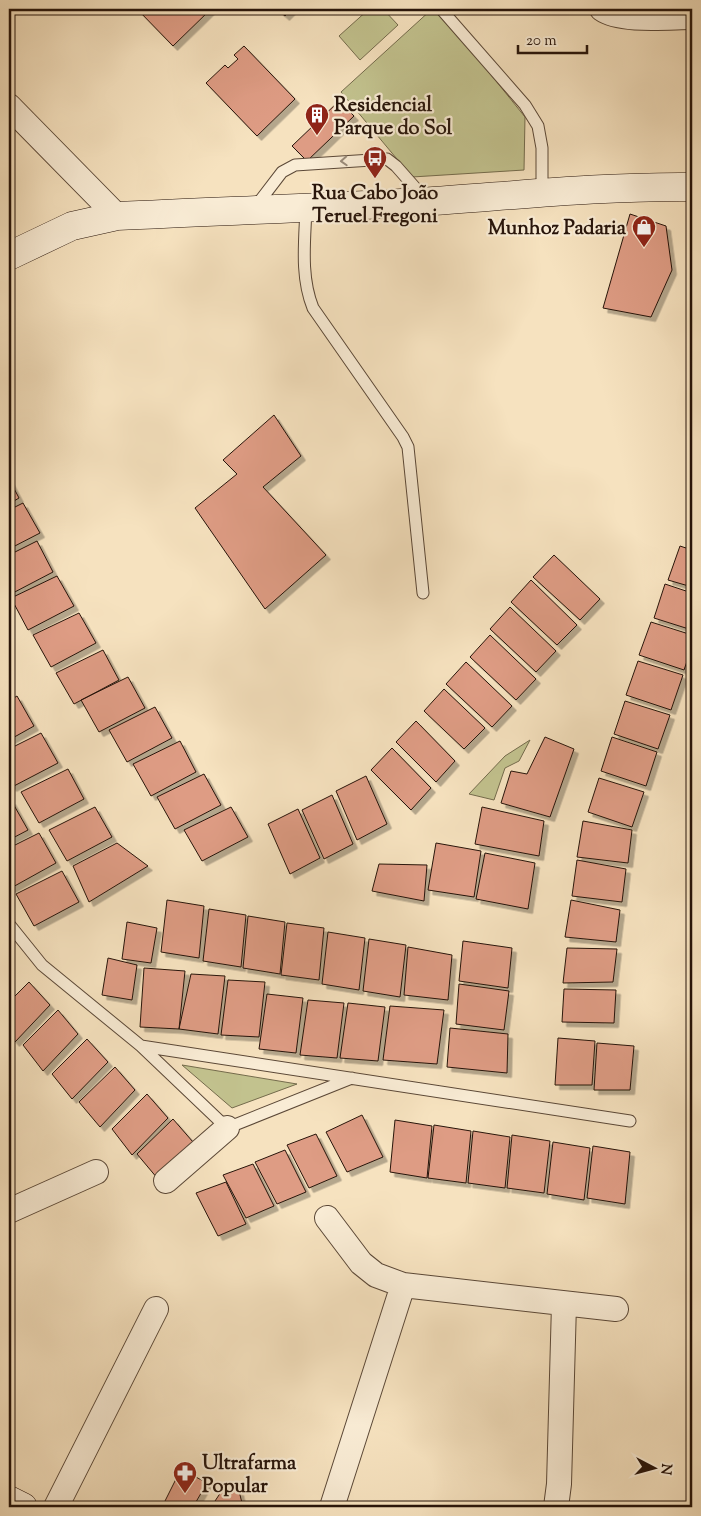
<svg xmlns="http://www.w3.org/2000/svg" width="701" height="1516" font-family="'Sorts Mill Goudy',serif">
<style>
.green{fill:#c2c28e;stroke:#746b4c}
.building{fill:#de9c84;stroke:#27140a;filter:url(#shadow)}
.lines{fill:none;stroke-linecap:round;stroke-linejoin:round}
.lane-casing{stroke:#5b4837;stroke-width:13}
.street-casing{stroke:#5b4837;stroke-width:26}
.secondary-casing{stroke:#27140a;stroke-width:29}
.lane{stroke:#f9ecd5;stroke-width:11}
.street{stroke:#f9ecd5;stroke-width:24}
.secondary{stroke:#f9ecd5;stroke-width:28}
.oneway{stroke:#9a8b7a}
.labels{text-anchor:middle;stroke-width:4.5;stroke-linejoin:round;paint-order:stroke}
.poi-label{font-size:20px;font-weight:bold;fill:#27140a;stroke:#f9ecd5;text-anchor:start}
</style>
<defs>
<filter id="shadow"><feDropShadow dx="4.5" dy="4.5" stdDeviation="0" flood-color="#0004"/></filter>
</defs>
<rect width="100%" height="100%" fill="#f6e2bf"/>
<filter id="stains"><feTurbulence type="fractalNoise" baseFrequency=".004" numOctaves="4"/><feColorMatrix values="0 0 0 0 .2 0 0 0 0 .09 0 0 0 0 .02 0 0 0 .5 -.17"/></filter>
<radialGradient id="worn" r=".72"><stop offset=".6" stop-color="#630" stop-opacity="0"/><stop offset="1" stop-color="#630" stop-opacity=".3"/></radialGradient>
<path class="green" d="M369,9H383L398,25L360,60L339,36Z
M432,9H438L525,117L524,170L412,177L341,92Z
M530,740L519,761L505,768L494,800L469,794L505,756Z
M182,1065L297,1084L232,1108Z"/>
<path class="building" d="M137,9H211L173,46Z
M277,9H292L285,16Z
M244,46L295,99L257,136L206,83L225,65L228,68L238,59L234,55Z
M339,101L354,116L307,161L292,146Z
M630,214L666,226L672,270L651,317L603,308Z
M274,415L301,456L263,487L326,555L265,609L195,508L237,474L223,460Z
M9,479L19,498L9,504Z
M23,503L40,533L9,549V510Z
M37,541L53,572L9,595V555Z
M680,546L692,550V587L668,580Z
M554,555L600,599L580,620L533,577Z
M57,576L74,606L28,630L11,598Z
M531,580L577,625L557,645L511,602Z
M665,584L692,593V630L654,618Z
M510,607L556,651L536,672L490,629Z
M79,613L96,643L51,667L33,635Z
M651,622L692,635V647L684,670L639,655Z
M490,635L536,679L516,700L470,657Z
M103,650L119,680L74,704L56,673Z
M638,661L683,675L671,710L626,695Z
M466,662L512,706L492,727L446,684Z
M128,677L145,708L99,732L81,700Z
M444,689L485,728L464,749L424,711Z
M17,696L34,726L9,740V701Z
M625,701L670,715L658,749L614,734Z
M155,707L172,738L127,762L109,730Z
M416,721L455,761L436,782L396,742Z
M41,733L58,763L12,787L9,781V749Z
M545,737L574,749L550,817L501,803L511,771L527,774Z
M612,737L657,752L646,786L601,771Z
M180,741L196,772L151,796L133,764Z
M392,748L431,788L411,810L371,770Z
M68,769L84,799L39,823L21,792Z
M204,774L221,805L175,829L157,797Z
M366,776L387,824L357,840L336,791Z
M599,778L644,792L632,827L588,812Z
M332,795L353,844L324,859L302,810Z
M11,800L28,830L9,840V801Z
M95,807L112,837L67,861L49,830Z
M231,807L248,837L202,861L184,830Z
M482,807L544,821L539,856L475,844Z
M298,809L320,858L290,874L268,824Z
M583,821L632,830L628,863L577,857Z
M39,833L56,863L11,888L9,884V848Z
M117,843L148,866L89,902L73,866Z
M436,843L481,851L474,897L428,890Z
M485,853L535,863L528,909L476,899Z
M577,860L626,869L622,902L572,896Z
M379,864L427,865L424,901L372,891Z
M62,871L79,902L34,926L16,894Z
M167,900L204,906L199,958L161,952Z
M571,900L620,910L616,942L565,937Z
M209,909L246,915L241,967L203,961Z
M248,916L285,922L280,974L243,968Z
M127,922L157,928L151,963L122,959Z
M287,923L324,928L319,980L281,975Z
M328,932L365,938L359,990L322,984Z
M369,939L406,945L400,997L363,991Z
M463,941L512,948L508,988L459,981Z
M408,947L452,955L448,1000L404,995Z
M567,948L617,949L613,982L563,983Z
M108,958L137,965L132,1000L102,995Z
M144,968L185,971L179,1029L140,1027Z
M191,974L225,976L218,1034L179,1029Z
M228,980L265,982L259,1037L221,1035Z
M29,982L50,1005L15,1042L9,1035V1002Z
M459,984L509,991L504,1030L456,1024Z
M564,989L616,990L614,1023L562,1022Z
M267,994L303,998L296,1053L259,1049Z
M308,1000L344,1003L337,1058L300,1055Z
M348,1003L385,1007L378,1061L340,1058Z
M390,1006L444,1010L437,1064L383,1060Z
M58,1010L78,1034L43,1071L23,1045Z
M450,1028L508,1034L507,1073L447,1067Z
M558,1038L595,1041L592,1085H555Z
M87,1039L108,1062L72,1099L52,1074Z
M597,1043L634,1046L630,1090H594Z
M115,1067L135,1090L100,1127L79,1102Z
M147,1094L168,1118L132,1155L112,1129Z
M362,1115L383,1157L347,1172L326,1132Z
M173,1119L193,1142L158,1179L137,1154Z
M395,1120L432,1126L427,1178L390,1172Z
M434,1125L471,1131L466,1183L428,1178Z
M473,1131L510,1137L505,1188L468,1183Z
M316,1134L337,1176L309,1188L287,1145Z
M512,1135L550,1141L544,1193L507,1188Z
M553,1142L590,1148L584,1200L547,1194Z
M593,1146L630,1152L625,1204L587,1198Z
M285,1150L306,1192L277,1204L255,1162Z
M253,1164L274,1206L246,1218L223,1175Z
M226,1182L246,1224L218,1236L196,1193Z
M181,1469L207,1483L193,1507H168L163,1505Z
M239,1491L243,1507H211L221,1492Z"/>
<g class="lines">
<g class="lane-casing">
<path id="lane" d="M441,9L525,105L538,126L542,148V192
M256,206L282,172L295,165L387,159L396,166L426,200
M306,207C305,240 300,276 313,308L403,437L408,447L423,593
M9,924L42,965L141,1046L227,1128L352,1078
M141,1046L630,1121"/>
</g>
<g class="street-casing">
<path id="street" d="M602,9C620,22 669,17 692,17
M9,106L117,216
M166,1181L227,1128
M9,1211L96,1172
M327,1218L361,1263L376,1275L403,1285L616,1309
M56,1507L156,1309
M332,1507L403,1285
M556,1507L559,1484L564,1304"/>
</g>
<g class="secondary-casing">
<path id="secondary" d="M9,256L72,226L117,216C218,211 319,208 420,202C511,196 601,186 692,187
M9,1500L23,1507"/>
</g>
<use href="#lane" class="lane"/>
<use href="#street" class="street"/>
<use href="#secondary" class="secondary"/>
</g>
<defs><path id="oneway-chevron" d="M-2-3.5L2.5 0L-2 3.5" fill="none" stroke-width="1.6" stroke-linecap="round" stroke-linejoin="round" transform="scale(1.25)"/></defs>
<use class="oneway" href="#oneway-chevron" transform="translate(344 161) rotate(177)"/>
<defs>
<g id="building-pin" transform="scale(1.25)"><path d="M0 17L-7.5 6A9.5 9.5 0 1 1 7.5 6Z" fill="#8f2418" stroke="#f9ecd5"/><path d="M-4-6H4V6H1V3H-1V6H-4ZM-2.5-4.3h1.7v1.8h-1.7ZM.8-4.3h1.7v1.8H.8ZM-2.5-1h1.7V.8h-1.7ZM.8-1h1.7V.8H.8Z" fill="#fff"/></g>
<g id="bus-pin" transform="scale(1.25)"><path d="M0 17L-7.5 6A9.5 9.5 0 1 1 7.5 6Z" fill="#8f2418" stroke="#f9ecd5"/><path d="M-5-6H5V4H4V6H2V4H-2V6H-4V4H-5ZM-3.5-4V0h7V-4ZM-3.5 1.2v1.5H-2V1.2ZM2 1.2v1.5H3.5V1.2Z" fill="#fff"/></g>
<g id="shop-pin" transform="scale(1.25)"><path d="M0 17L-7.5 6A9.5 9.5 0 1 1 7.5 6Z" fill="#8f2418" stroke="#f9ecd5"/><path d="M-5-2.5h2.3a2.7 3.5 0 0 1 5.4 0H5L5.5 6h-11ZM-1.5-2.5h3a1.5 2.3 0 0 0-3 0Z" fill="#fff"/></g>
<g id="pharmacy-pin" transform="scale(1.25)"><path d="M0 17L-7.5 6A9.5 9.5 0 1 1 7.5 6Z" fill="#8f2418" stroke="#f9ecd5"/><path d="M-2-6h4v4h4v4h-4v4h-4v-4h-4v-4h4Z" fill="#fff"/></g>
</defs>
<g fill-rule="evenodd">
<use href="#building-pin" x="317" y="115"/>
<use href="#bus-pin" x="375" y="158"/>
<use href="#shop-pin" x="644" y="227"/>
<use href="#pharmacy-pin" x="185" y="1473"/>
</g>
<g class="labels">
<g class="poi-label">
<text x="334" y="111">Residencial<tspan x="334" dy="23">Parque do Sol</tspan></text>
<text x="375" y="199" text-anchor="middle">Rua Cabo João<tspan x="375" dy="23">Teruel Fregoni</tspan></text>
<text x="626" y="234" text-anchor="end">Munhoz Padaria</text>
<text x="202" y="1469">Ultrafarma<tspan x="202" dy="23">Popular</tspan></text>
</g>
</g>
<rect width="701" height="1516" fill="none" stroke="#f6e2bf" stroke-width="30"/>
<rect x="10" y="10" width="681" height="1496" fill="none" stroke="#27140a" stroke-width="2.5"/>
<rect x="15" y="15" width="671" height="1486" fill="none" stroke="#27140a"/>
<g transform="translate(654 1468) rotate(96)" stroke="#f9ecd5" stroke-width="4" paint-order="stroke">
<path d="M0-4L9 19L0 12L-9 19Z" fill="#27140a"/>
<text y="-8" font-size="14" font-weight="bold" text-anchor="middle" fill="#27140a">N</text>
</g>
<path d="M518 45v8h69v-8" fill="none" stroke="#27140a" stroke-width="2.5"/>
<text x="526" y="45" font-size="15" fill="#27140a" stroke="#f9ecd5" stroke-width="4" paint-order="stroke">20 m</text>
<rect width="100%" height="100%" filter="url(#stains)"/>
<rect width="100%" height="100%" fill="url(#worn)"/>
</svg>
